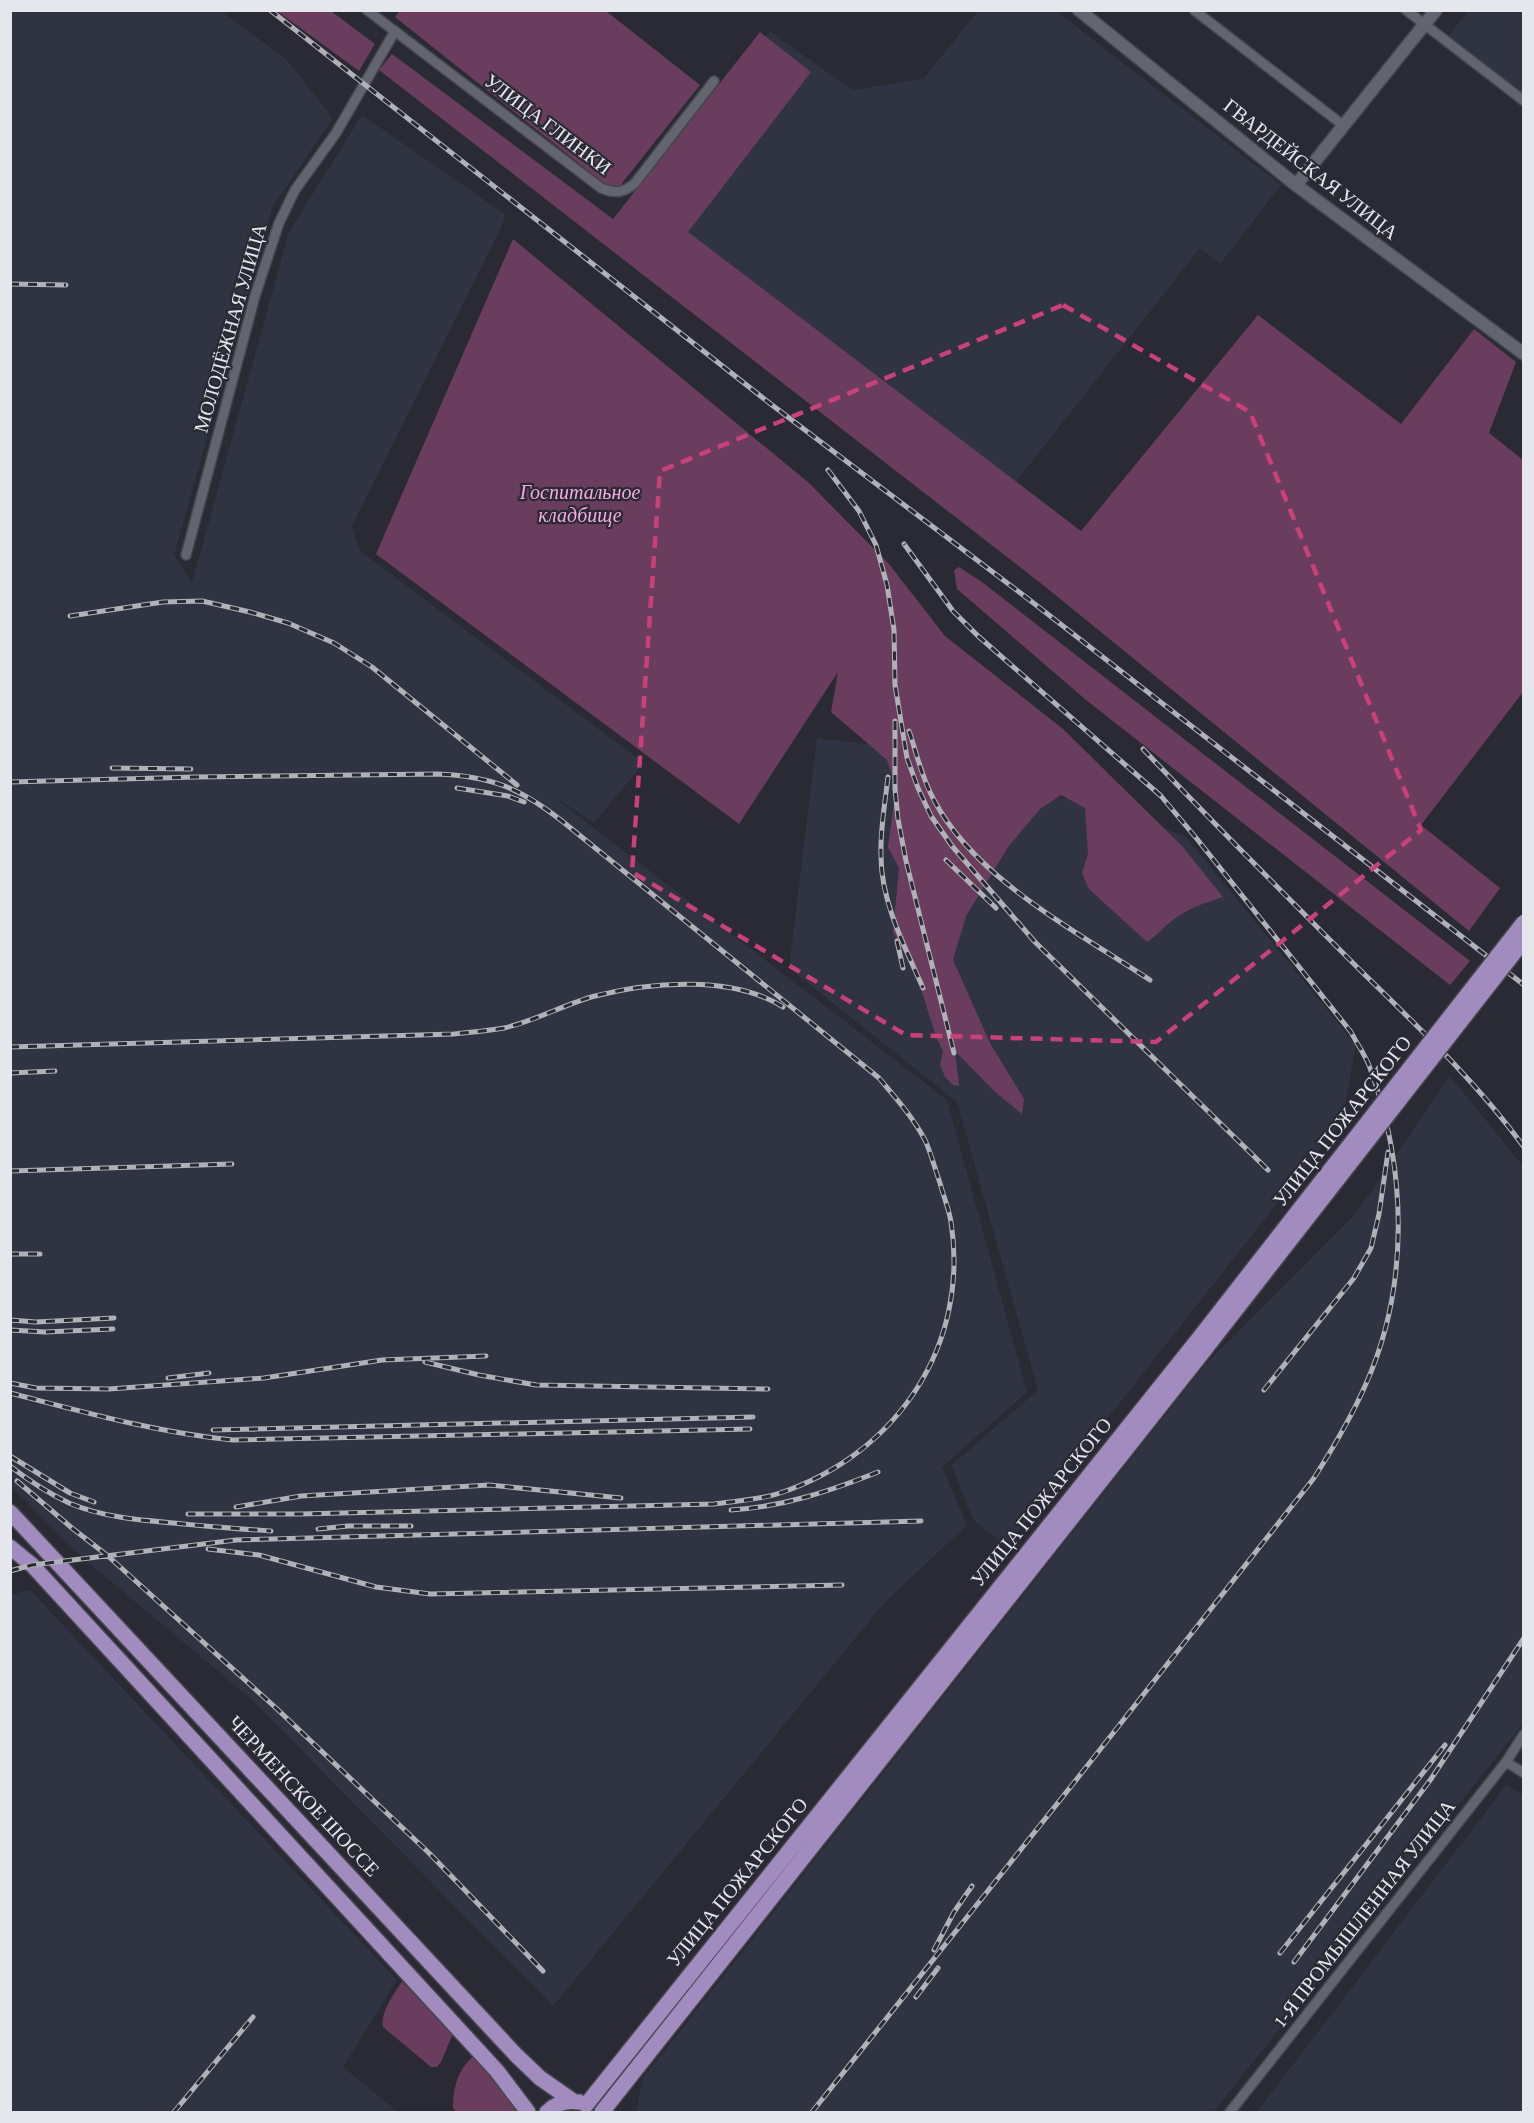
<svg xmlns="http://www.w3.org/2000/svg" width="1534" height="2123" font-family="'Crimson Pro',serif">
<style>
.built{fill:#303342}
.green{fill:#6a3d5f}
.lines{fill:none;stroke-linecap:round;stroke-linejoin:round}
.minor-casing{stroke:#44464d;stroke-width:12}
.tertiary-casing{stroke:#44464d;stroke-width:15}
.primary-casing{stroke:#44464d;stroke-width:18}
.minor{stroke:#62646f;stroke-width:9}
.tertiary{stroke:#62646f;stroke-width:12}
.primary{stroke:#a28bbf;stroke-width:15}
.rail-casing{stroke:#b1b2b9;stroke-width:5}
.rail{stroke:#292a33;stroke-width:3;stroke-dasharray:9;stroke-linecap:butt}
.primary-bridge-casing{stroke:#44464d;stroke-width:18;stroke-linecap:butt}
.primary-bridge{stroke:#a28bbf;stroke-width:15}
.marked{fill:none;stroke:#c94178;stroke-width:4.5;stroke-dasharray:12 8;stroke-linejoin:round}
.labels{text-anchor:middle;stroke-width:4.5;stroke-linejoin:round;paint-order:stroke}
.street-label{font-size:20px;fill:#e6e7ed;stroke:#292a33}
.park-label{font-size:20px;font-style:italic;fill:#faa9e5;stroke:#292a33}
</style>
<rect width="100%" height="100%" fill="#292a33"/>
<path class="built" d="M10,11H221L286,59L333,118L272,208L174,555L192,583L289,232L362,115L506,215L499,232L352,526L359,550L644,763L594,823L550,794L947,1100L1027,1392L942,1467L967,1525L885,1602L553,2006L250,1698L84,1559L11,1486Z
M978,11H1056L1281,185L1220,264L1200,248L1000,502L622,219L770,31L852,90L923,79Z
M1468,11H1523V97L1447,38Z
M817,738L892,747L1052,799L1087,797L1186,837L1356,1045L1342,1121L1007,1546L973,1520L952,1465L1038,1390L957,1102L789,968Z
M1450,1076L1523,1166V1724L1213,2112H636L643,2078L1204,1366L1356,1213Z
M30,1590L397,1980L343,2067L398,2112H11L10,1595Z
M1506,1785L1523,1795V2112H1257Z"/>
<path class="green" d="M400,10L606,11L700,85L615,192L395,17Z
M277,11H331L375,44L359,71Z
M760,32L811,72L688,232L1081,531L1258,315L1401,424L1474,329L1516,362L1489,433L1523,460V692L1421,825L1500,888L1469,931L1043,585L379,70L392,54L613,219Z
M513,239L809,483L889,564L945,636L1063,729L1182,846L1223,897C1205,903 1188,908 1173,920C1163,927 1159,934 1147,942L1089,889L1082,873L1088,854L1085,808L1061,795L1040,809L1008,847L966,916L953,960L990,1043L1024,1099L1022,1114L994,1091L955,1051L959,1086L953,1085L945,1077L940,1065L943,1051L937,1039L916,974L893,932L899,868L888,847L896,788L887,760L831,712L838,672L739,824L376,554Z
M959,567L982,582L1470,961L1450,985L1086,700L957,589L954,570Z
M402,1981L454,2031L441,2062L437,2067H431L383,2027C380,2012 395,1993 402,1981Z
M475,2055L514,2102L517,2112H456L453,2108C453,2088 458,2068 475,2055Z"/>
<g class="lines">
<g class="minor-casing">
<path id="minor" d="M367,10L601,188C615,194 624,193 635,183L714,81
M1194,10L1344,126
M1406,10L1524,101
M186,555L255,296L279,223L295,190L336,133L395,31
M1506,1762L1524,1773
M1230,2112L1506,1762L1524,1734"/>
</g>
<g class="tertiary-casing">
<path id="tertiary" d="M1079,10L1296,185L1524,354
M1296,185L1436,10"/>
</g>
<g class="primary-casing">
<path id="primary" d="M10,1512L516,2055L540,2078L573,2101
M10,1547L32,1565L497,2071L528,2112
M586,2105L1196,1342
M547,2112C556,2103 567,2100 579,2102
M602,2112L1206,1348"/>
</g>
<use href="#minor" class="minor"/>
<use href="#tertiary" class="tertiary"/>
<use href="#primary" class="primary"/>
<g class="rail-casing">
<path id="rail" d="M270,10L772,405L1027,598L1524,985
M10,284L66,285
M828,470L859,511L876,545L887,585L894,630L895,685L907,758L918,788L931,816L952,846L1035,942L1268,1170
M70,616L163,602L202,601L250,612L288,623L334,643L372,667L517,785
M895,721V789L898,819L906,861L954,1053
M909,731C917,754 922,779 934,800C975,879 1078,932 1150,980
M1143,749C1214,824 1287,897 1360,970C1417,1026 1476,1081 1524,1147
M112,768L191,769
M888,777C885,803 880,830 881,856C881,902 905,947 923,988
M10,782L196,777L437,774C491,776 520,788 562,821L879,1078C895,1097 913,1117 925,1140C931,1153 935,1169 940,1183C943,1195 949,1209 951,1222C970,1345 897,1454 780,1493C759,1500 736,1501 714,1504L300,1514H188
M457,788L508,796L524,802
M946,860L996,908
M897,941L903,968
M10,1047L454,1034C471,1032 488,1031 504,1028C535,1021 565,1004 595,996C650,982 733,975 783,1007
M10,1073L55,1071
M10,1171L232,1164
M10,1254H40
M10,1320L36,1322L114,1318
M10,1330L45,1332L113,1329
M425,1362L479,1375L536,1385L768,1389
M168,1378L209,1373
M10,1383L36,1388L109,1389L264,1378L382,1360L486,1356
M1264,1390L1354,1278L1371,1248L1379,1214L1388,1152
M10,1393C84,1412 158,1433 233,1440L750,1429
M213,1430L753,1417
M10,1456L70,1493L94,1502
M10,1466C28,1480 48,1493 69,1503C102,1517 138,1520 173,1523C206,1526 238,1529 271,1531
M17,1481L72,1528L108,1556L276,1708L429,1853L543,1971
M236,1507L301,1496L489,1485L621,1498
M731,1510C783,1507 830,1491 878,1472
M318,1529L348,1526H411
M208,1549L259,1555L376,1587L430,1594L842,1585
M10,1571L32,1565L236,1540L921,1521
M934,1950L954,1912L972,1886
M1280,1953L1445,1745
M1294,1962L1431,1779L1524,1638
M916,1997L938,1968
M174,2112L253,2017
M812,2112L1080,1775L1314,1478C1333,1448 1351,1418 1365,1386C1410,1287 1407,1169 1370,1068C1366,1056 1357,1044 1351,1032L1197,839L1161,796L978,636L953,611L904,544"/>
</g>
<use href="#rail" class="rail"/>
<g class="primary-bridge-casing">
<path id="primary-bridge" d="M1196,1342L1524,922
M1206,1348L1524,940"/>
</g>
<use href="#primary-bridge" class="primary-bridge"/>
</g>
<path class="marked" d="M1063,305L1250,412L1421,830L1156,1042L906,1035L632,872L660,471Z"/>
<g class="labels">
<g class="street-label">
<text transform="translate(548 124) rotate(37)" y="7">УЛИЦА ГЛИНКИ</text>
<text transform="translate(1311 169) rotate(38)" y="7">ГВАРДЕЙСКАЯ УЛИЦА</text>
<text transform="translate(230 328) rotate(-74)" y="7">МОЛОДЁЖНАЯ УЛИЦА</text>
<text transform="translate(1342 1121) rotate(-52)" y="7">УЛИЦА ПОЖАРСКОГО</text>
<text transform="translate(1041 1502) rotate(-51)" y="7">УЛИЦА ПОЖАРСКОГО</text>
<text transform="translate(304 1796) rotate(47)" y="7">ЧЕРМЕНСКОЕ ШОССЕ</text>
<text transform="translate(737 1882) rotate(-51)" y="7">УЛИЦА ПОЖАРСКОГО</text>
<text transform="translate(1364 1913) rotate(-52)" y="7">1-Я ПРОМЫШЛЕННАЯ УЛИЦА</text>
</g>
<g class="park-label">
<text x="580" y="499">Госпитальное<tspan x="580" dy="23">кладбище</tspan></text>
</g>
</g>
<rect width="1534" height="2123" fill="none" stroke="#e6e7ed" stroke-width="24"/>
</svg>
